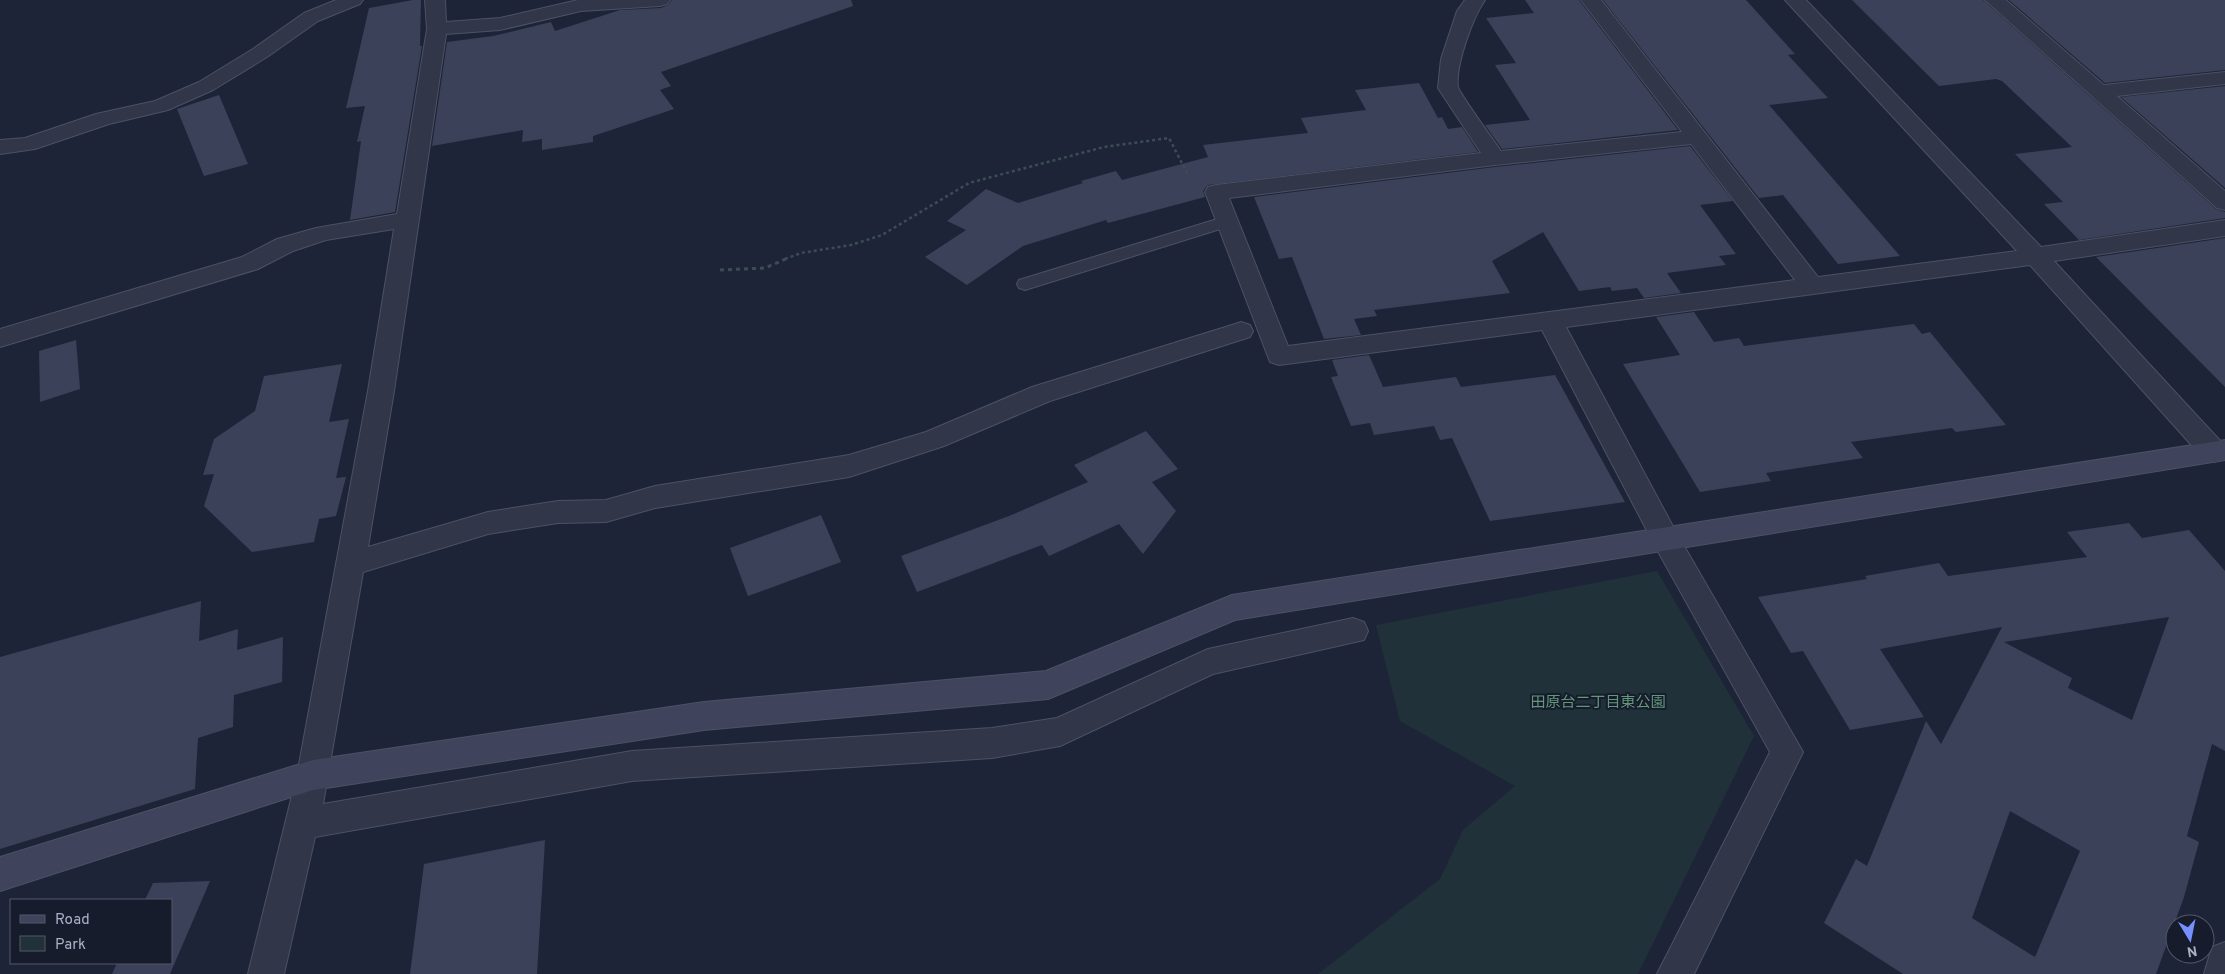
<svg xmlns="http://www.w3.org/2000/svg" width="2225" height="974" font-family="Overpass,'Noto Sans JP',sans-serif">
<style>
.green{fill:#203139}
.building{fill:#3a4159;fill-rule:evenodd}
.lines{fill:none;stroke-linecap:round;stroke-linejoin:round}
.lane-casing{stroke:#4c5164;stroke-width:2}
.street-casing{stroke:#4c5164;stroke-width:2}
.secondary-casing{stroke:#4c5164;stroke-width:2}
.path-far1{stroke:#3a4d54;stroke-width:2.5;stroke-dasharray:3 3;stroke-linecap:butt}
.path{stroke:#3a4d54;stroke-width:3;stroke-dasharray:4 4;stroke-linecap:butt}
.lane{fill:#323649;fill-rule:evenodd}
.street{fill:#323649;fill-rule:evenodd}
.secondary{fill:#3f445c;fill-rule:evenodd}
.labels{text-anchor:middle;stroke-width:4;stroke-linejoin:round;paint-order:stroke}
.park-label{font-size:15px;fill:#629879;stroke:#171c2d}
</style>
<rect width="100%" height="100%" fill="#1e2438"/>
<path class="green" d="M1657,571L1754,736L1638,974H1318L1440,879L1463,830L1515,786L1400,721L1376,625Z"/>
<path class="building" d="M413,0H421L420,46H422L395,212L350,220L361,141L357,142L365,106L346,108L369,8Z
M672,0H851L853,6L661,72L671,86L660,90L674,109L593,136V142L542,150V139L522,142L523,130L432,146L447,42L493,36L551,22L555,31L620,10L661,8L668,5Z
M1525,0H1579L1678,130L1502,149L1485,125L1530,120L1495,65L1516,63L1486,18L1534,13Z
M1603,0H1746L1795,54L1788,55L1828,98L1769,105L1900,256L1838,264L1783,195L1759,198Z
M1852,0H1983L2216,209L2225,212V218L2079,240L2044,204L2063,202L2015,154L2072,147L2002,81L1996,79L1939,86Z
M2009,0H2225V70L2105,83Z
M1419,83L1438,118L1442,117L1448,129L1462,127L1478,152L1208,185L1203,191L1205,197L1108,223L1106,220L1023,246L967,285L925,257L966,230L947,221L986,189L1018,203L1083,183L1081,181L1116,171L1122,180L1208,157L1203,145L1308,133L1301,118L1366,110L1355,90Z
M2225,86V188L2121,97Z
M219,95L248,164L204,176L177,109Z
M1690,146L1733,201L1700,205L1736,254L1719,256L1726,265L1667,273L1681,293L1644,298L1637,288L1612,291L1610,287L1579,291L1543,232L1492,261L1510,293L1374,310L1377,316L1354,319L1361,335L1324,339L1292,257L1279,259L1254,197L1495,167Z
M2225,238V387L2096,257Z
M1694,312L1714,342L1739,338L1744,346L1914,324L1922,334L1930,332L2006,425L1956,432L1952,428L1851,442L1863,458L1766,473L1771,481L1700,492L1623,364L1680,355L1656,317Z
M76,340L80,389L40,402L39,351Z
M1369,355L1383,387L1456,377L1461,387L1555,375L1625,502L1490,521L1452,438L1440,440L1434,426L1374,435L1370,423L1351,426L1331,377L1338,376L1332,360Z
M342,364L329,422L349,419L336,478L346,477L336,516L319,519L314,542L252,552L204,506L214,474L203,475L214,439L255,411L264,376Z
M1146,431L1178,469L1152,482L1176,511L1143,554L1119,524L1049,556L1042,545L917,592L901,556L1009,516L1088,482L1074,465Z
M821,515L841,562L748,596L730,548Z
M2129,523L2142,538L2189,530L2225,571V751L2212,744L2187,836L2199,842L2184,897L2156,974H1903L1824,923L1856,859L1867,866L1926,721L1941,744L2002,627L1880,649L1924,717L1850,730L1803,651L1791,653L1758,597L1867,579L1865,576L1939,563L1948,576L2087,557L2067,532ZM2169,617L2132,720L2068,688L2072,678L2004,642ZM2010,811L2080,851L2035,957L1972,918Z
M201,601L199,641L238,629L237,650L283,637L282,682L234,695L233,727L198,738L195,789L0,849V657Z
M545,840L537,974H410L424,864Z
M210,881L170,974H112L117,963H171V900H145L153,883Z"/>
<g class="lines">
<g class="lane-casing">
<path id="lane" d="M1227,216L1233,217L1235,221L1233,225L1025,290L1019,288L1017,284L1019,280Z"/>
</g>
<g class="street-casing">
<path id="street" d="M336,0H363L360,4L318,21L267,57L213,90L168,110L109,124L35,149L0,154V140L25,138L96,114L155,101L199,82L253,49L304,13Z
M425,0H445L446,22L500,18L578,0H670L667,4L660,6L581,11L500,30L446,34L394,391L368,547L488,512L558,501L606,500L655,486L849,455L926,432L1032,387L1232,325L1241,322L1250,325L1253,331L1250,337L1050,401L944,446L849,477L655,508L606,522L558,523L488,534L363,572L323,804L632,751L992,728L1057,718L1208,649L1353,618L1364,622L1368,631L1364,640L1213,674L1060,746L992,758L632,781L315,837L284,974H248L297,775L368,391L394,229L326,240L293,251L258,269L0,347V329L242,257L277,239L316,228L397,214L427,29Z
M1465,0H1485C1473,17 1455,66 1458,87C1460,94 1494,141 1501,151L1682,132L1581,0H1601L1818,277L2017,251L1785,0H1806L2041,247L2225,220V236L2054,261L2224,445V459L2214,462L2204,459L2030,265L1566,327L1676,532L1803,752L1694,974H1657L1770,752L1656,548L1542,330L1279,365L1270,362L1205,192L1208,187L1216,185L1481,153L1438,88L1441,59L1457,11ZM1691,144L1795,280L1288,346L1229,198L1495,165Z
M1985,0H2006L2104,85L2225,72V84L2117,96L2225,191V210L2217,208Z
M2225,942V974H2204L2212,947Z"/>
</g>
<g class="secondary-casing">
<path id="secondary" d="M2225,440V460L1235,620L1048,699L704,730L313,790L0,891V857L313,760L704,702L1046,671L1232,595Z"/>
</g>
<path class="path-far1" d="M785,259L801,253L851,245L882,235L969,183L1104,147L1169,138L1188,175"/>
<path class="path" d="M720,270L765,268L788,258"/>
<use href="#lane" class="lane"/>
<use href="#street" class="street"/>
<use href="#secondary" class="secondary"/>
</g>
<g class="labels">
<g class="park-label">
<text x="1598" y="707">田原台二丁目東公園</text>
</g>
</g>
<rect x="10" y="899" width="162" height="65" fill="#171c2d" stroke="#52576a"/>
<rect x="20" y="915" width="25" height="8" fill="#3f445c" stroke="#52576a"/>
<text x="55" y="924" font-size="15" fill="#abb0c6">Road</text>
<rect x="20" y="936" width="25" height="15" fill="#203139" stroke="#52576a"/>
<text x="55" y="949" font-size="15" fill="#abb0c6">Park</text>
<g transform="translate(2190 939) rotate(170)"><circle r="24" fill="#171c2d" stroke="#52576a"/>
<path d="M0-4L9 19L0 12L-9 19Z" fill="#7790ff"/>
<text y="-8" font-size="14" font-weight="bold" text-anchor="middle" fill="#abb0c6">N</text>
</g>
</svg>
